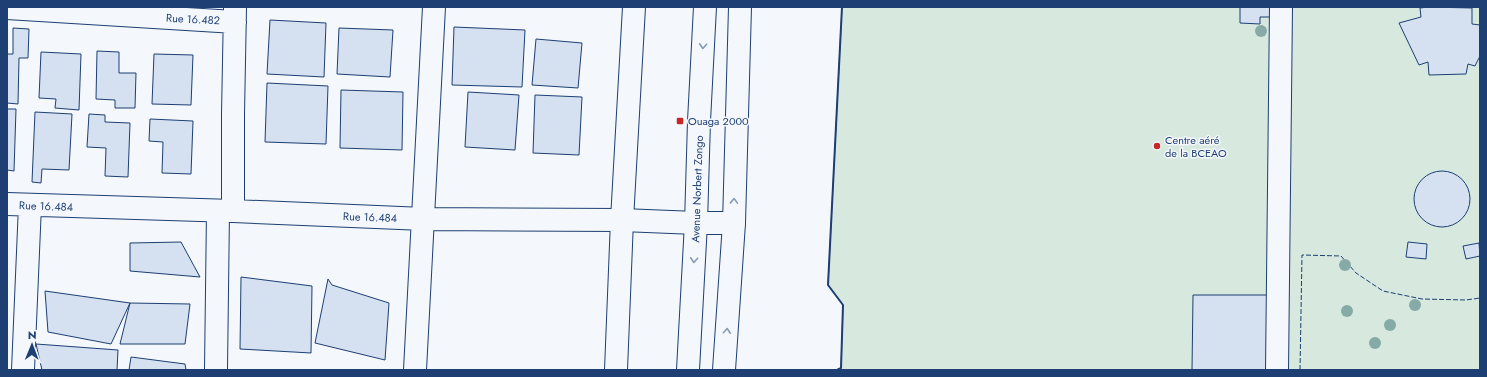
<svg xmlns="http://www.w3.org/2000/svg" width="1487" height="377" font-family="Jost,sans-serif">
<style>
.green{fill:#d7e8df;stroke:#687fa3}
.building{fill:#d5e0f0;stroke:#1d3f73}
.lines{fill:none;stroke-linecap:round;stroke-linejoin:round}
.minor-casing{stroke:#1d3f73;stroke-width:24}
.major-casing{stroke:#1d3f73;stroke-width:24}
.minor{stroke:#f4f7fb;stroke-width:22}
.major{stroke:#f4f7fb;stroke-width:22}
.fence{stroke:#1d3f73;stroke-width:1;stroke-dasharray:5 2;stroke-linecap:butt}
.wall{stroke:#1d3f73;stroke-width:2}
.tree{fill:#86aba6}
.oneway{stroke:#889bb7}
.poi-dot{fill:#c62828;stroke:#f4f7fb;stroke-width:1.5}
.labels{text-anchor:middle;stroke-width:3;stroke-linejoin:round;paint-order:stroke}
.street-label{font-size:11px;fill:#1d3f73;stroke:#f4f7fb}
.poi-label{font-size:11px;fill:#1d3f73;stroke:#f4f7fb;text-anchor:start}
</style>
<rect width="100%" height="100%" fill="#f4f7fb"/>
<path class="green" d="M842,7H1480V370H837L841,368L843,305L828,285Z"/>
<path class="building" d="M1240,7H1271V17H1260V24L1240,23Z
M1428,7L1472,8V24L1480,25V56L1475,66L1468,64L1466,74L1429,75L1428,62L1419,65L1399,23L1421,17L1420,8Z
M270,20L326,23L324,77L267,74Z
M454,27L525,30L522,87L452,85Z
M13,28L29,29L28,58H19L18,104L7,103V54H13Z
M339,28L393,30L390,77L337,74Z
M536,39L582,43L578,88L532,85Z
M97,51L119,52V73H136L135,108H115V100L96,99Z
M41,52L81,54L79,110L55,108L56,99L39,98Z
M154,54L193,55L191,105L152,104Z
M267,83L328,86L326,144L265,142Z
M341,90L403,92L402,150L340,148Z
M468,92L519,95L515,150L465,147Z
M535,95L582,97L579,155L533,153Z
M7,109H16L14,171L7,170Z
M35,112L72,114L69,170L42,169L41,183L32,182Z
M89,114L105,115V122L130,123L128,177L105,176L106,148L87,147Z
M150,119L193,121L191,174L162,173L163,142L149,141Z
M1414 199a28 28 0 1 1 56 0a28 28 0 1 1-56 0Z
M181,242L200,277L130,271V243Z
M1408,242L1427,244L1426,259L1406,257Z
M1479,243L1480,256L1466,259L1463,246Z
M241,277L312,286L311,353L240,349Z
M328,279L332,285L389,303L385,360L315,343Z
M45,291L130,303L111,344L48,332Z
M1193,295H1275L1274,370H1192Z
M130,303L190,304L185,344H120Z
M36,344L118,350L117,370H42Z
M131,357L185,364L186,370H129Z"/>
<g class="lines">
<g class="minor-casing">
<path id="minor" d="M7,8L235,22
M7,204L233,211L424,219L622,220L696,223H734
M233,211V114L235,8
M23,370L30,205
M216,370L218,211
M415,370L434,7
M616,370L622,220L634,7
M1277,370L1281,7"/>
</g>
<g class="major-casing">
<path id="major" d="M688,370L696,223L699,121L705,7
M724,370L734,223L740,7"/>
</g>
<use href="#minor" class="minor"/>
<use href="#major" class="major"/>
<path class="fence" d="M1300,370L1302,255L1341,256L1356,273L1383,291L1422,299L1466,300L1480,298"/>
<path class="wall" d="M837,370L841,368L843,305L828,285L842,7"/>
</g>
<g class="tree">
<circle cx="1261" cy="31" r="6"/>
<circle cx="1345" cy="265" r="6"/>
<circle cx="1415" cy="305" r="6"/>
<circle cx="1347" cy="311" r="6"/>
<circle cx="1390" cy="325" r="6"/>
<circle cx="1375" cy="343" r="6"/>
</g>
<defs><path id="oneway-chevron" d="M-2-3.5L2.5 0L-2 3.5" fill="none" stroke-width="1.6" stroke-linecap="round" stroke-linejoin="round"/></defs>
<g class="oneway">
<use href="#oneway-chevron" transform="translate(703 46) rotate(93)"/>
<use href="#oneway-chevron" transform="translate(734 201) rotate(-88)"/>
<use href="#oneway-chevron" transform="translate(694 260) rotate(93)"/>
<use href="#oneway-chevron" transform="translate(727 331) rotate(-86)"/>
</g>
<g class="poi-dot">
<rect x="676" y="117" width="8" height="8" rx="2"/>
<circle cx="1157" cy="146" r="4"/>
</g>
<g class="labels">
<g class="street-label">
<text transform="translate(193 19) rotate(3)" y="4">Rue 16.482</text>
<text transform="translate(697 189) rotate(-88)" y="4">Avenue Norbert Zongo</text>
<text transform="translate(46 206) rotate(2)" y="4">Rue 16.484</text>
<text transform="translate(370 217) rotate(2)" y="4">Rue 16.484</text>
</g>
<g class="poi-label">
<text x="688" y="125">Ouaga 2000</text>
<text x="1165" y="144">Centre aéré<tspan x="1165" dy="13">de la BCEAO</tspan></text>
</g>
</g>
<rect width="1487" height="377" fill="none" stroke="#1d3f73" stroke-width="16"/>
<g transform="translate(32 345) rotate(1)" stroke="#f4f7fb" stroke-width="3" paint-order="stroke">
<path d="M0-3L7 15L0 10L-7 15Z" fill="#1d3f73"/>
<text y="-6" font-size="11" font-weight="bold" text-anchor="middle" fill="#1d3f73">N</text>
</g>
</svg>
